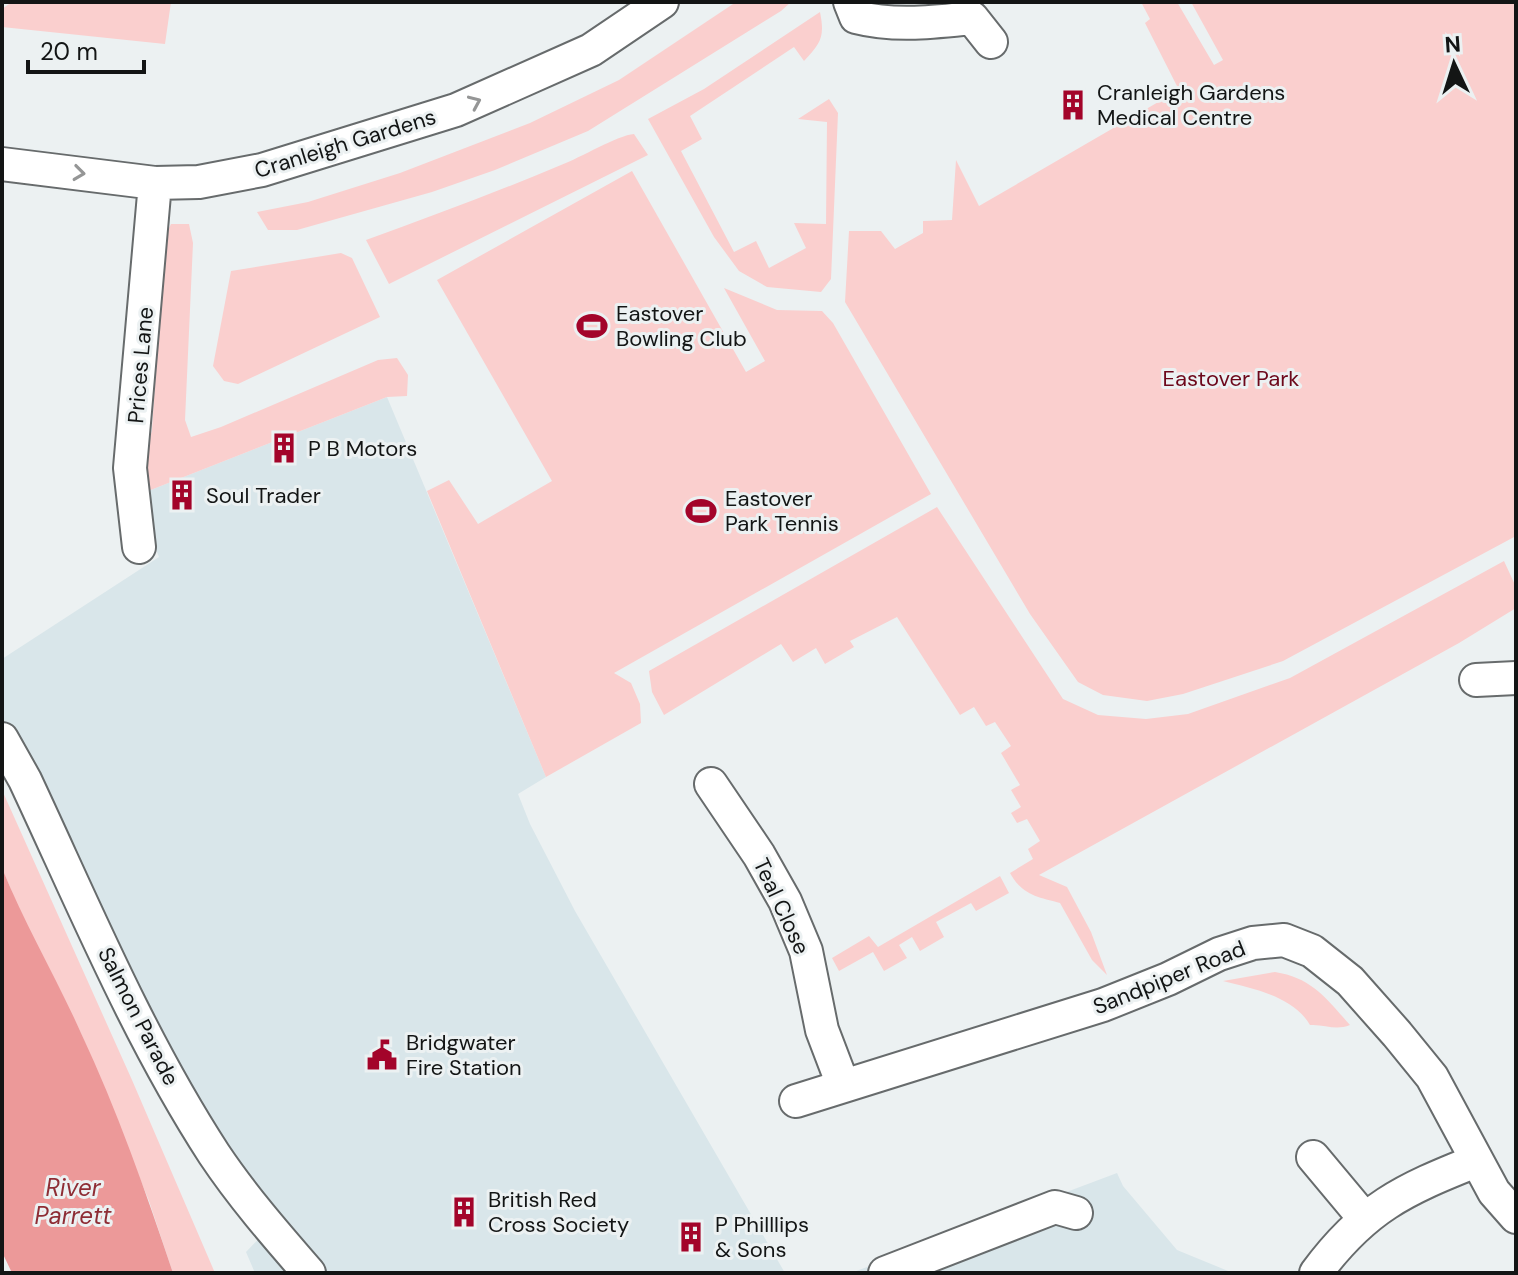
<svg xmlns="http://www.w3.org/2000/svg" width="1518" height="1275" font-family="'DM Sans',sans-serif">
<style>
.built{fill:#d9e6ea}
.green{fill:#facfce}
.water{fill:#ec9999}
.lines{fill:none;stroke-linecap:round;stroke-linejoin:round}
.minor-casing{stroke:#676b6c;stroke-width:36}
.minor{stroke:#fff;stroke-width:32}
.oneway{stroke:#959696}
.labels{text-anchor:middle;stroke-width:6;stroke-linejoin:round;paint-order:stroke}
.poi-label{font-size:22px;fill:#131515;stroke:#ecf1f2;text-anchor:start}
.street-label{font-size:22px;fill:#131515;stroke:#ecf1f2}
.park-label{font-size:22px;fill:#6d081b;stroke:#ecf1f2}
.water-label{font-size:24px;font-style:italic;fill:#8e2d35;stroke:#ecf1f2}
</style>
<rect width="100%" height="100%" fill="#ecf1f2"/>
<path class="built" d="M387,397L546,777L518,794L530,824L575,911L785,1273H255L246,1252L269,1228L215,1155L2,739V659L159,557L147,527L143,493Z
M1117,1173L1123,1186L1177,1250L1233,1273H851Z"/>
<path class="green" d="M12,2H171L165,44L2,27V9Z
M736,2H791L781,11L588,131L495,170L432,192L297,230H268L257,212L308,202L400,173L530,123L619,80Z
M1141,2H1177L1214,65L1223,60L1191,2H1516V536L1283,661L1183,694L1147,701L1103,695L1078,682L1030,614L845,302L849,231H881L895,249L923,233V221L952,220L956,160L979,206L1179,90L1145,23L1150,19Z
M820,12C825,37 821,43 804,61L794,47L690,116L702,139L681,151L734,252L756,241L769,268L806,248L794,223L826,224L827,122L798,119L829,99L838,113L831,279L821,292L767,287L739,271L714,237L648,119L704,89Z
M634,134L648,155L389,284L366,240C432,216 497,192 561,165C580,158 618,135 634,134Z
M632,171L746,372L765,361L724,288L777,310L822,311L833,323L931,494L614,673L631,683L640,704L641,723L546,777L427,491L449,480L478,524L552,481L437,280Z
M171,224H189L193,243L185,420L191,437L221,427L378,360L397,358L408,375L407,396L387,397L143,493L144,461L152,430L164,238Z
M341,253L352,258L380,317L238,384L224,381L213,366L231,271Z
M937,507L1063,699L1098,715L1146,719L1188,714L1290,678L1504,561L1516,587V608L1459,643L1039,875L1067,887L1091,932L1107,975L1092,960L1060,903C1037,897 1022,895 1010,873L1033,859L1028,849L1040,841L1027,819L1017,823L1011,813L1021,807L1011,790L1020,785L1001,753L1011,746L995,722L986,726L974,707L960,715L897,617L850,641L854,647L825,664L816,648L793,662L781,644L664,715L652,692L649,671Z
M2,790L132,1080L215,1273H173L149,1201L81,1033L21,914L2,868Z
M1000,876L1009,893L976,911L971,903L936,922L944,937L920,951L912,937L899,945L907,958L884,971L873,952L839,971L832,958L869,936L878,947Z
M1275,972C1312,978 1326,998 1350,1025C1335,1031 1325,1024 1310,1025C1293,996 1254,989 1223,981Z"/>
<path class="water" d="M2,868C25,925 56,977 81,1033C117,1110 146,1192 173,1273H12L2,1252Z"/>
<g class="lines">
<g class="minor-casing">
<path id="minor" d="M850,2L856,17C895,27 933,22 972,18L991,42
M2,164L155,183L199,182L262,170L456,110L591,50L662,2
M139,547L130,468L155,183
M1476,680L1516,678
M2,739L25,780C84,906 138,1037 214,1154C242,1196 276,1235 309,1273
M711,784L759,855L785,901L806,951L822,1030L843,1085
M796,1101L1103,1005L1168,979L1219,954L1253,943L1284,940L1312,951L1350,981L1397,1034L1432,1077L1494,1192L1516,1217
M1313,1157L1364,1218
M885,1273L1055,1207L1076,1213
M1316,1273C1364,1208 1403,1190 1476,1161"/>
</g>
<use href="#minor" class="minor"/>
</g>
<defs><path id="oneway-chevron" d="M-2-3.5L2.5 0L-2 3.5" fill="none" stroke-width="1.6" stroke-linecap="round" stroke-linejoin="round" transform="scale(2)"/></defs>
<g class="oneway">
<use href="#oneway-chevron" transform="translate(475 102) rotate(-24)"/>
<use href="#oneway-chevron" transform="translate(79 173) rotate(7)"/>
</g>
<defs>
<g id="building-bare" transform="scale(2.4)"><path d="M-4-6H4V6H1V3H-1V6H-4ZM-2.5-4.3h1.7v1.8h-1.7ZM.8-4.3h1.7v1.8H.8ZM-2.5-1h1.7V.8h-1.7ZM.8-1h1.7V.8H.8Z" fill="#a3042a" stroke="#ecf1f2" stroke-width="2.5" paint-order="stroke"/></g>
<g id="stadium-bare" transform="scale(2.4)"><path d="M0-5a6.5 5 0 1 0 0 10a6.5 5 0 1 0 0-10ZM-3.5-1.8h7v3.6h-7Z" fill="#a3042a" stroke="#ecf1f2" stroke-width="2.5" paint-order="stroke"/></g>
<g id="civic-bare" transform="scale(2.4)"><path d="M-.6-6.5H3V-4.5H.6V-3L4-1V1h2V6H-6V1h2V-1L-.6-3ZM-1.2 2.5V6h2.4V2.5Z" fill="#a3042a" stroke="#ecf1f2" stroke-width="2.5" paint-order="stroke"/></g>
</defs>
<g fill-rule="evenodd">
<use href="#building-bare" x="1073" y="105"/>
<use href="#stadium-bare" x="592" y="326"/>
<use href="#building-bare" x="284" y="448"/>
<use href="#building-bare" x="182" y="495"/>
<use href="#stadium-bare" x="701" y="511"/>
<use href="#civic-bare" x="382" y="1055"/>
<use href="#building-bare" x="464" y="1212"/>
<use href="#building-bare" x="691" y="1237"/>
</g>
<g class="labels">
<g class="poi-label">
<text x="1097" y="100">Cranleigh Gardens<tspan x="1097" dy="25">Medical Centre</tspan></text>
<text x="616" y="321">Eastover<tspan x="616" dy="25">Bowling Club</tspan></text>
<text x="308" y="456">P B Motors</text>
<text x="206" y="503">Soul Trader</text>
<text x="725" y="506">Eastover<tspan x="725" dy="25">Park Tennis</tspan></text>
<text x="406" y="1050">Bridgwater<tspan x="406" dy="25">Fire Station</tspan></text>
<text x="488" y="1207">British Red<tspan x="488" dy="25">Cross Society</tspan></text>
<text x="715" y="1232">P Philllips<tspan x="715" dy="25">&amp; Sons</tspan></text>
</g>
<g class="street-label">
<text transform="translate(345 143) rotate(-17)" y="8">Cranleigh Gardens</text>
<text transform="translate(140 365) rotate(-85)" y="8">Prices Lane</text>
<text transform="translate(782 906) rotate(65)" y="8">Teal Close</text>
<text transform="translate(1169 977) rotate(-22)" y="8">Sandpiper Road</text>
<text transform="translate(139 1016) rotate(63)" y="8">Salmon Parade</text>
</g>
<g class="park-label">
<text x="1231" y="386">Eastover Park</text>
</g>
<g class="water-label">
<text x="73" y="1196">River<tspan x="73" dy="28">Parrett</tspan></text>
</g>
</g>
<rect width="1518" height="1275" fill="none" stroke="#131515" stroke-width="8"/>
<g transform="translate(1454 64) rotate(356)" stroke="#ecf1f2" stroke-width="6" paint-order="stroke">
<path d="M0-6L14 30L0 20L-14 30Z" fill="#131515"/>
<text y="-12" font-size="22" font-weight="bold" text-anchor="middle" fill="#131515">N</text>
</g>
<path d="M28 60v12h116v-12" fill="none" stroke="#131515" stroke-width="4"/>
<text x="40" y="60" font-size="24" fill="#131515" stroke="#ecf1f2" stroke-width="6" paint-order="stroke">20 m</text>
</svg>
